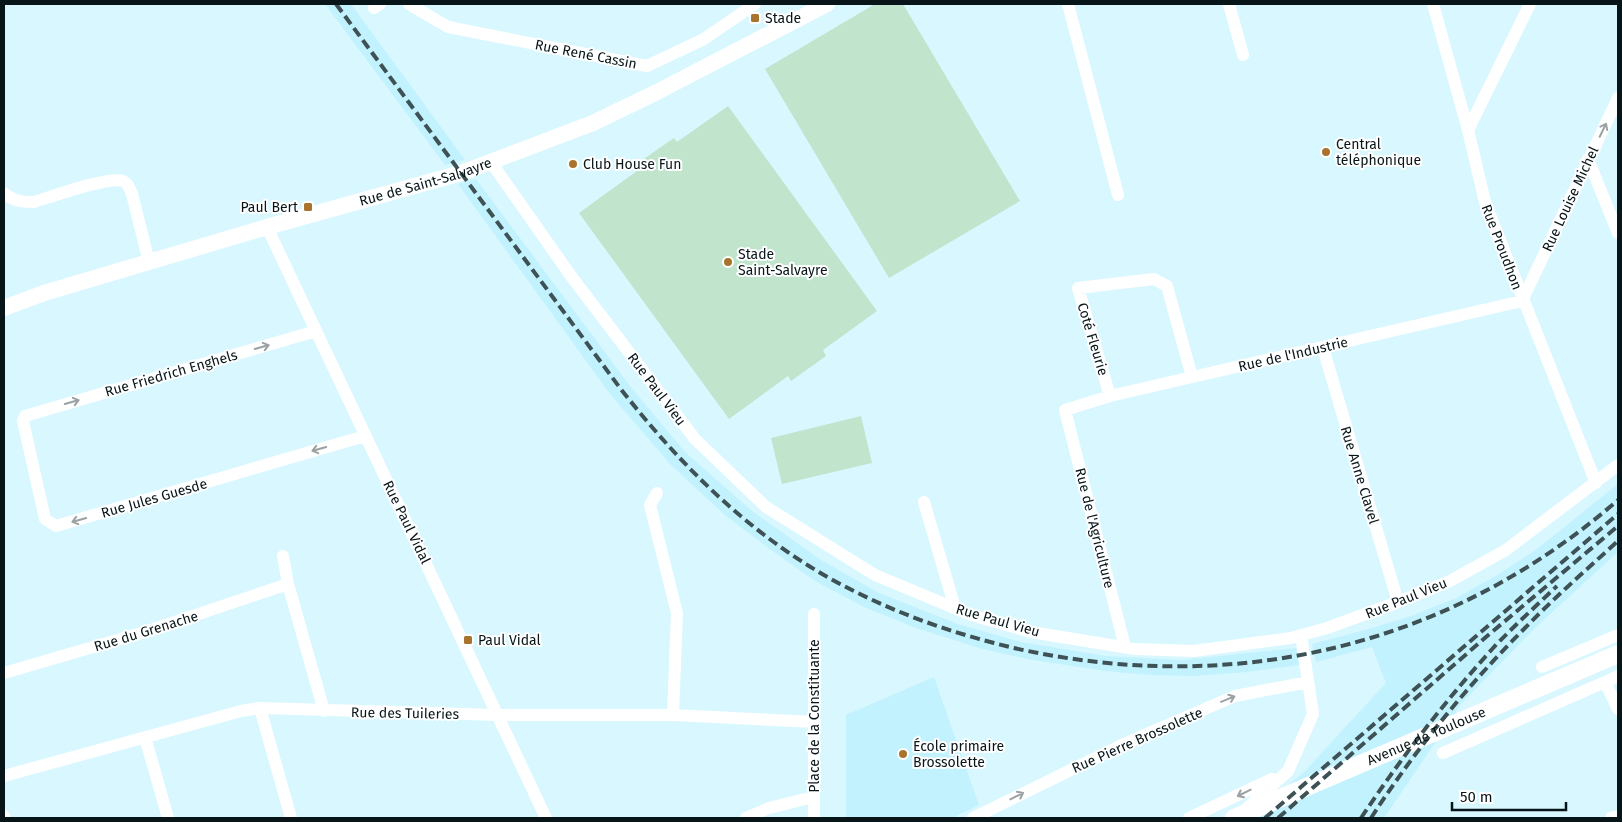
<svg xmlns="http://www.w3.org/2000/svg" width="1622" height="822" font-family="'Fira Sans',sans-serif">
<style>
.built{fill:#c2f2fe}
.garden{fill:#c1e4cd}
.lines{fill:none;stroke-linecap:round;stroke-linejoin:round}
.minor{stroke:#fff;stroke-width:12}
.tertiary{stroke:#fff;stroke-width:16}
.secondary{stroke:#fff;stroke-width:18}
.rail{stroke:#3e5155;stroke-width:4;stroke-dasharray:10 5;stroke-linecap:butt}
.oneway{stroke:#9ca1a3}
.poi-dot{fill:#a8732d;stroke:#fff;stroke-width:2}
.labels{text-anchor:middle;stroke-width:4;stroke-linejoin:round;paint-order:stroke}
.poi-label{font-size:14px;fill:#071518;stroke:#fff;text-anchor:start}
.street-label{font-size:14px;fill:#071518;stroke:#fff}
</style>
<rect width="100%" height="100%" fill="#d9f7ff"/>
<path class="built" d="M325,4H351L465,160L445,165Z
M476,179L630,386L685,452L752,511L821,560L879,593L958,624L1021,642L1106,656L1181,660L1296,648L1299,665L1247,672L1195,676L1150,675L1105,671L1027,659L979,648L916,628L864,607L815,581L771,550L726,516L670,464L610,394L458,184Z
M1618,484V552L1537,626L1462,703L1384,818H1250L1305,771L1386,683L1372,647L1316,662L1312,644L1365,630L1411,616L1456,598L1499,574L1537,549Z
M934,677L979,805L952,818H846V715Z"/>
<path class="garden" d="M875,4H903L1020,201L889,278L765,69Z
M728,106L877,311L823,350L826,356L791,381L788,376L729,419L579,213L641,168L638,163L674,138L677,142Z
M861,416L872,463L782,484L771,438Z"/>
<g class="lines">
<path class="minor" d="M409,4L448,27L647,66L704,39L755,4
M1068,4L1118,195
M1229,4L1243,55
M1433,4L1468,130L1485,202L1596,483
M374,8L380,4
M1468,130L1530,4
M1588,159L1618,233
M491,162L571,276L695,439L766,507L875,575L971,615L1031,632L1135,649L1194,651L1291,638L1327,628L1398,602L1450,581L1506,550L1618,465
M4,193C13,201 21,202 34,202C51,197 108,176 123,181C128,183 130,189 132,194L149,262
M267,227L546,818
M316,331L25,416L23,421L45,519L56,526L365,436
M1323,348L1398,602
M1110,396L1078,288L1154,279L1167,286L1192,377
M657,493L650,505L677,613L673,715
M924,502L955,608
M283,556L288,584L324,711
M814,614V818
M1125,647L1065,410L1110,396L1522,301L1618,98
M1542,667L1618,635
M4,673L148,631L288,584
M1618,676L1605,682L1618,709
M260,708L291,818
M145,737L168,818
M1443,753L1605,682
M4,776L241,711L260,708L498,715H673L815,722
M1245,810L1288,771L1313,714L1301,635
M4,816V818
M746,818L769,808L813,797
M973,818L1126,743L1235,696L1308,682
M1189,818L1272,779
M1611,818L1618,816"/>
<path class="tertiary" id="s1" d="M4,308L44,293L267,227L461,173L593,123L657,92L827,4"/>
<path class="secondary" id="s2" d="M1234,818L1618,654"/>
<path class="rail" d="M336,4L620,388C674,457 734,519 809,566C872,605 942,631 1014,648C1232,697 1448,648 1618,500
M1265,818L1618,514
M1278,818L1486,637L1618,526
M1361,818C1401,758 1445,701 1494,647C1514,626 1536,606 1557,586
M1371,818C1415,750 1467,686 1524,629C1554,598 1586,570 1618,541"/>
</g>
<defs><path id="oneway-shaft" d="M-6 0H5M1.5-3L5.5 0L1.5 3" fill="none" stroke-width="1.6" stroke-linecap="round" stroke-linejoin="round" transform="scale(1.25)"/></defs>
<g class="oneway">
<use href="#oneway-shaft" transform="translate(1603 130) rotate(-64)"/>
<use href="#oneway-shaft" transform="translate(262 347) rotate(-16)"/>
<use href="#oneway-shaft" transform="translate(72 402) rotate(-16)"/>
<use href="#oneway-shaft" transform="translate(319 449) rotate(164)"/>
<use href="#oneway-shaft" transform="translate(79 520) rotate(164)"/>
<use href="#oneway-shaft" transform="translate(1228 699) rotate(-22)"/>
<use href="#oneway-shaft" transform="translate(1244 793) rotate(154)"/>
<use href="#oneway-shaft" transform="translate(1017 796) rotate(-27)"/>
</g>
<g class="poi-dot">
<rect x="750" y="13" width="10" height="10" rx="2.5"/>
<circle cx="1326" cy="152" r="5"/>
<circle cx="573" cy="164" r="5"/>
<rect x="303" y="202" width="10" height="10" rx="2.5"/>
<circle cx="728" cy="262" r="5"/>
<rect x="463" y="635" width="10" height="10" rx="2.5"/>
<circle cx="903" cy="754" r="5"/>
</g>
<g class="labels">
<g class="poi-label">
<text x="765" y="23">Stade</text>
<text x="1336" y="149">Central<tspan x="1336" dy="16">téléphonique</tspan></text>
<text x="583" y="169">Club House Fun</text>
<text x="298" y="212" text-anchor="end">Paul Bert</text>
<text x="738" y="259">Stade<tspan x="738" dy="16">Saint-Salvayre</tspan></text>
<text x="478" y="645">Paul Vidal</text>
<text x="913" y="751">École primaire<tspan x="913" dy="16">Brossolette</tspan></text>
</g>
<g class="street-label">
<text transform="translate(586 54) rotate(11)" y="5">Rue René Cassin</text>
<text dy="5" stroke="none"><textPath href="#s1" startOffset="440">Rue de Saint-Salvayre</textPath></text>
<text transform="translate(1570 199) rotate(-65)" y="5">Rue Louise Michel</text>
<text transform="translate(1502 247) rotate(69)" y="5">Rue Proudhon</text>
<text transform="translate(1093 339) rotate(73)" y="5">Coté Fleurie</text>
<text transform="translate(1293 354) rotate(-13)" y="5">Rue de l'Industrie</text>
<text transform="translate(171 373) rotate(-16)" y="5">Rue Friedrich Enghels</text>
<text transform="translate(657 389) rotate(53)" y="5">Rue Paul Vieu</text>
<text transform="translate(1360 475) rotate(73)" y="5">Rue Anne Clavel</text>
<text transform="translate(154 498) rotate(-16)" y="5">Rue Jules Guesde</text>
<text transform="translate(407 522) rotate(64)" y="5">Rue Paul Vidal</text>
<text transform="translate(1095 528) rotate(76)" y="5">Rue de l'Agriculture</text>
<text transform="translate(1406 598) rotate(-22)" y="5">Rue Paul Vieu</text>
<text transform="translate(998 620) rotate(16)" y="5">Rue Paul Vieu</text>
<text transform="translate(146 631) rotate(-17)" y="5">Rue du Grenache</text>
<text transform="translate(405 713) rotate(1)" y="5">Rue des Tuileries</text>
<text transform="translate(814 716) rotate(-90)" y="5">Place de la Constituante</text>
<text dy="5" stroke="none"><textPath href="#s2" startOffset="209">Avenue de Toulouse</textPath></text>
<text transform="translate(1137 740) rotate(-24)" y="5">Rue Pierre Brossolette</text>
</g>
</g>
<rect width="1622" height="822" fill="none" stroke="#071518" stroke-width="10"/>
<path d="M1452 802v8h114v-8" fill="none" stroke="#071518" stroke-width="2.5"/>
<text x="1460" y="802" font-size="15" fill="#071518" stroke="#ffffff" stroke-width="4" paint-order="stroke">50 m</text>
</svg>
